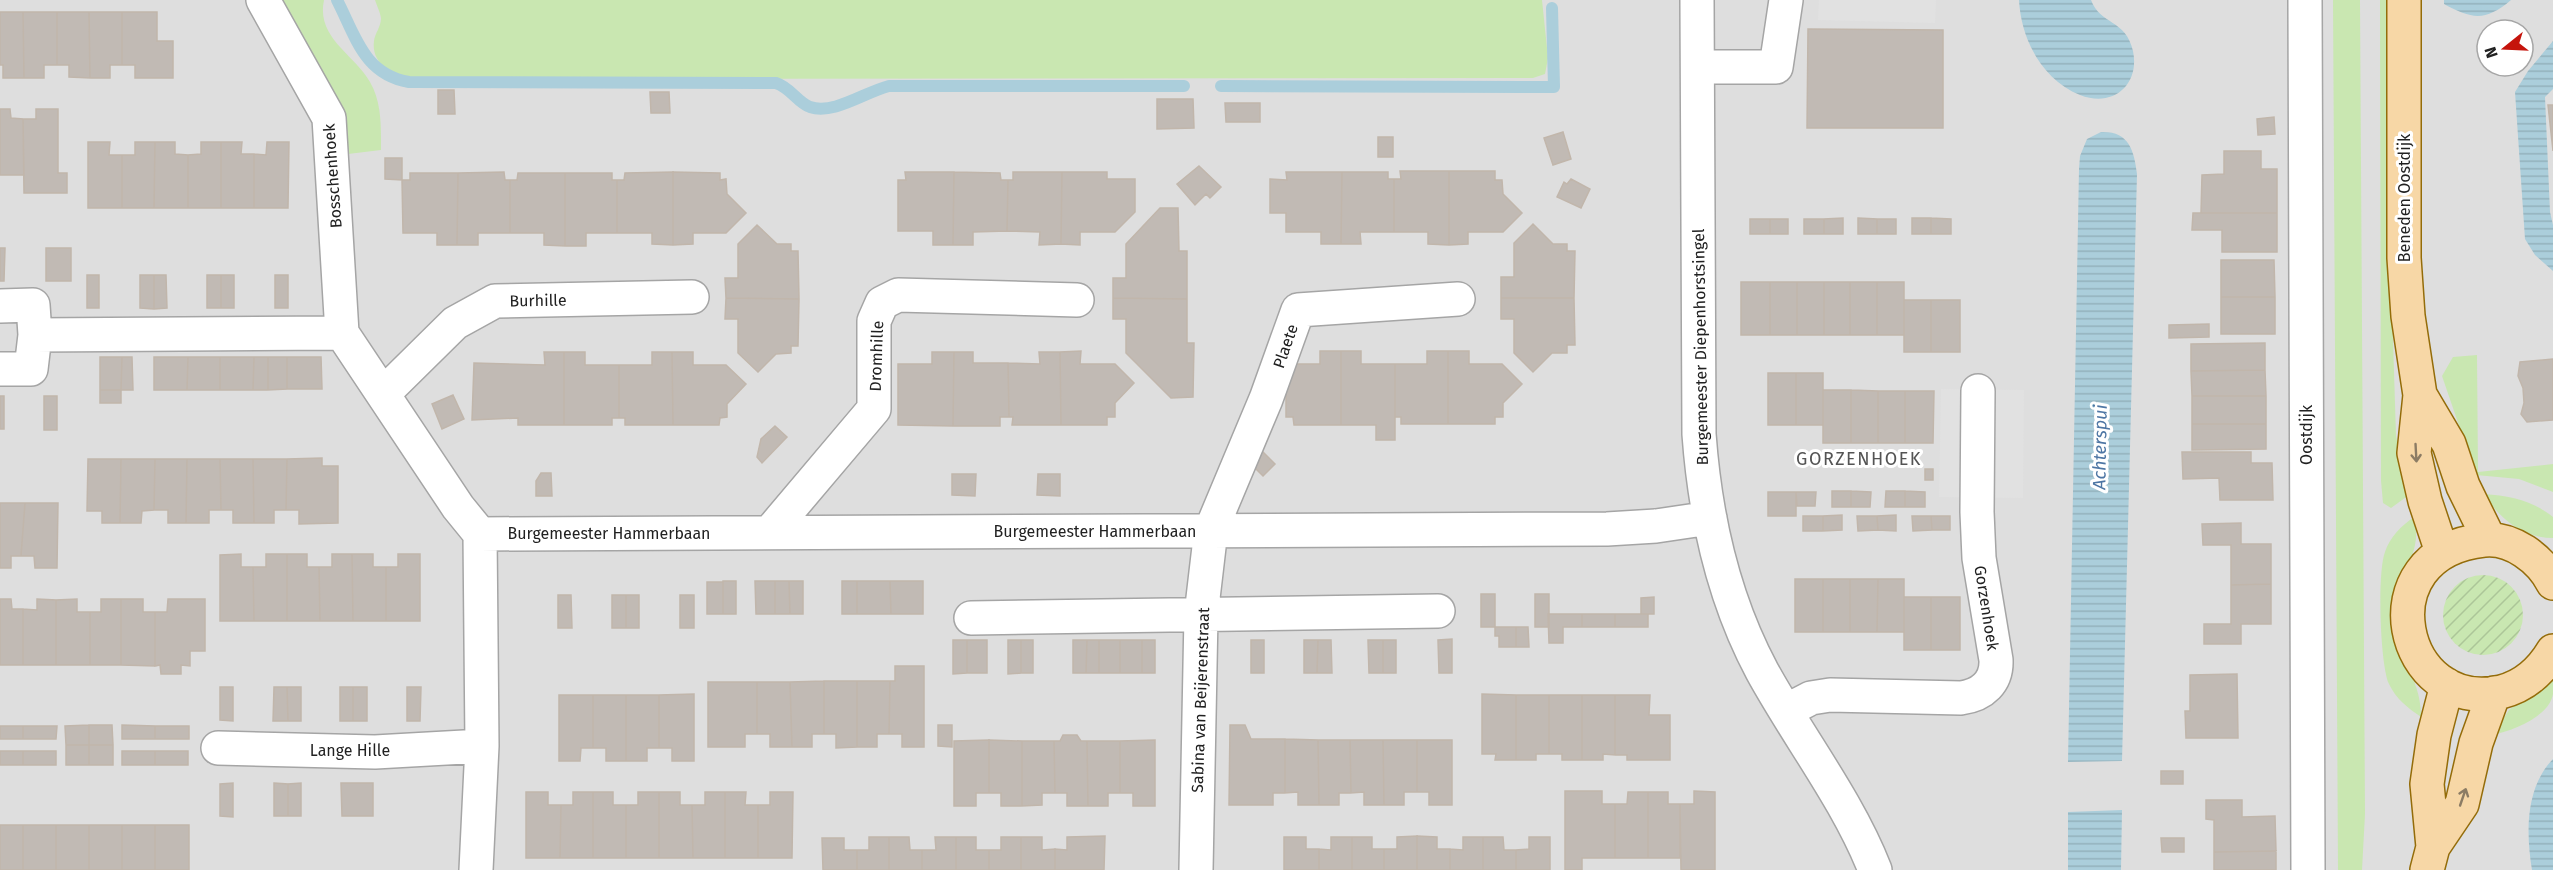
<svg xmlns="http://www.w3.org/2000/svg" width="2553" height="870" font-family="'Fira Sans',sans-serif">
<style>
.residential{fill:#dedede;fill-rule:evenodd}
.grass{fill:#c9e7b1}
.garden{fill:url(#garden-furrows)}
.parking{fill:#e1e1e1}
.water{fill:url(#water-rules)}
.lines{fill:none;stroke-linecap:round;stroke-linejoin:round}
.stream{stroke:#abcedb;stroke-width:12}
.building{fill:#c1bab4;stroke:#c1b6ab;stroke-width:1.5}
.minor-casing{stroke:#a5a5a5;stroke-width:36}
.major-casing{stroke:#946c09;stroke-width:36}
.minor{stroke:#fff;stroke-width:33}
.major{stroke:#f7d7a6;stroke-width:33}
.oneway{stroke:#8c7c64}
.labels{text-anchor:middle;stroke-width:6;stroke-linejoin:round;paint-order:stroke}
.street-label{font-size:16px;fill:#212121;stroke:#fff}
.water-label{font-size:18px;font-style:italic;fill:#4e76a4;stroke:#fff}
.neighbourhood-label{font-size:18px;letter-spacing:1.5px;fill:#545454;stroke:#fff}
</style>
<defs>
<pattern id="garden-furrows" width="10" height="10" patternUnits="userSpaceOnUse" patternTransform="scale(1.5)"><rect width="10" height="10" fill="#c9e7b1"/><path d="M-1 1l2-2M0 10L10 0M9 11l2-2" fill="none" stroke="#acc698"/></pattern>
<pattern id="water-rules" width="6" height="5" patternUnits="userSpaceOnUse" patternTransform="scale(1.5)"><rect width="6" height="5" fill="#abcedb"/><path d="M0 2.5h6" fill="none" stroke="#93b1bc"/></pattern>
</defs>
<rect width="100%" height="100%" fill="#f0eee8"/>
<path class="residential" d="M0,0H2553V870H0ZM2487,30H2523V66H2487Z"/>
<path class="grass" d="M279,0H324C316,38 354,54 370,82C382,103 381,127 381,150L348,154Z
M375,0H1542L1548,58L1545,74L1533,78L409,79C391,75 371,63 374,41C375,33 381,27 381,18C380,12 377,6 375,0Z
M2333,0H2360L2365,814L2362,870H2338Z
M2380,0H2387L2388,178L2396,436L2409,495L2391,508L2383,503L2381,481Z
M2477,355L2478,472L2553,464V492L2519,479L2476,475L2442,376L2453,357Z
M2484,494C2510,496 2532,500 2553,517V538C2522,538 2499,518 2484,494Z
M2414,517C2416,526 2417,536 2415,545C2409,572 2392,584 2392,615C2391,650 2422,676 2421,717C2408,708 2396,699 2389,684C2380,665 2377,572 2385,552C2390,537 2401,526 2414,517Z
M2553,675C2553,681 2553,689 2553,694C2549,717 2512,731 2493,735L2509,710Z"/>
<path class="garden" d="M2443 615a40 40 0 1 1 80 0a40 40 0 1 1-80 0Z"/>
<path class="parking" d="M1819,0H1936L1935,23L1818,20Z
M1941,389L2024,390L2023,498L1939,497Z"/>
<path class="water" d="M2019,0H2091C2100,25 2126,19 2133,51C2140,85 2113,108 2080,95C2042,80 2021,39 2019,0Z
M2444,0H2511C2485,22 2472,19 2444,4Z
M2553,41V89L2545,97L2550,212L2553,225V271L2535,255L2525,239L2515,92L2528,71Z
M2101,132C2129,131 2134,150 2137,174L2122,761L2068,762L2079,169L2080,156L2087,139Z
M2553,759V870H2532C2526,833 2525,788 2553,759Z
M2122,810L2121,870H2068V812Z"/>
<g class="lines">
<path class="stream" d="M337,0C356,37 364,74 409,82L776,83C791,88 797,102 810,107C834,115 865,92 889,86H1184
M1221,86L1554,87L1552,8"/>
</g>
<path class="building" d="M0,12H23L24,78H3V65H0Z
M23,12H57V65H44V78H24Z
M57,12H89L90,78L69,77V65H57Z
M89,12H122V65H110V78H90Z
M122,12H157V41H173V78H135V65H122Z
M1808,29L1943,30V128H1807Z
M438,90H454L455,114H438Z
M650,92H669L670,113H651Z
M1157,99H1193L1194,128L1157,129Z
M1225,103H1260V122H1226Z
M2548,105H2553V151Z
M0,109H10L11,118L23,119L24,175H0Z
M36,109H58V173H67V193H24L23,119H36Z
M2274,117L2275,134L2258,135L2257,119Z
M1563,132L1571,159L1553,165L1544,138Z
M1378,137H1393V157H1378Z
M88,142H110L109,155H122V208H88Z
M135,142H155L154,208H122V155H135Z
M155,142H175V154L188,155V208H154Z
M201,142H221V208H188V155L201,154Z
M221,142H242L241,154H254V208H221Z
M267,142H289L288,208H254V154L266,155Z
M2224,151H2261V169H2277V213H2201L2202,175L2224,174Z
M385,158H402V180L385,179Z
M1199,166L1221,187L1210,198L1206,194L1195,205L1177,184Z
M1400,171H1449V245L1428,244V232H1394V179H1401Z
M1449,171H1495V180H1502L1503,194L1522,213L1503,232H1468V244L1449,245Z
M504,172L505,180H510V233H478V245H457L458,173Z
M673,172L720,173V180L726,179L727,194L746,213L726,233H693V244L673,245Z
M673,172V245L652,244V233H617V180H624L625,173Z
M905,172H954L953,245H933V231H898V180H906Z
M954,172L1000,173L1001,180H1008L1007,231L973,232V245H953Z
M1013,172H1062L1061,244L1039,245L1040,232L1007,231L1008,180H1013Z
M1062,172H1107V179H1135V212L1115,232H1080V245L1061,244Z
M1286,172H1342L1341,244H1321V232H1286V213H1270V179L1287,180Z
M1342,172H1388V179H1394V232H1360L1361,244H1341Z
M410,173H458L457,245H437V233H403L402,180H410Z
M518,173H565V246L544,245V233H510V180H517Z
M565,173H612V180H617V233H586V246H565Z
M1571,179L1590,189L1581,208L1557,197L1564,182L1567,184Z
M1160,208H1178L1179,251H1187V299L1113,298V278H1126V244Z
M2193,213H2277V252H2222V230H2192Z
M1843,218V234H1824V219Z
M1858,218L1877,219V234H1858Z
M1912,218H1931V234H1912Z
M1931,218L1951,219V234H1931Z
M1750,219H1770V234H1750Z
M1770,219H1788V234H1770Z
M1804,219H1824V234H1804Z
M1877,219H1896V234H1877Z
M1533,224L1553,244H1567V251H1575L1574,298H1501V277H1514V243Z
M757,225L777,244H791V251H798L799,299L726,298L725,278H738V244Z
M0,248H5L4,281H0Z
M46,248H71V281H46Z
M2221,260H2274L2275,297H2221Z
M87,275H99V308H87Z
M140,275H154V309L140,308Z
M154,275H166L167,308L154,309Z
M207,275H221V308H207Z
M221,275H234V308H221Z
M275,275H288V308H275Z
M1741,282H1770V335H1741Z
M1770,282H1797V335H1770Z
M1797,282H1824V335H1797Z
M1824,282H1850V335H1824Z
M1850,282H1877V335H1850Z
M1877,282H1904V335H1877Z
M2221,297H2275V334H2221Z
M726,298L799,299L798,346H791V353L776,354L758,372L738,353V319H725Z
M1113,298L1187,299V343H1194L1193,397L1171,398L1126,353V319H1113Z
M1501,298H1574L1575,345H1567V353H1552L1533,372L1514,353V319H1501Z
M1904,300H1931V352H1904Z
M1931,300H1960V352H1931Z
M2209,324V337L2169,338V325Z
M2265,343V370L2191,371V344Z
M1081,351L1080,364H1115L1134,383L1115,403V417H1107V425H1061L1060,352Z
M1320,351H1341V425H1294L1293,417H1286V364H1320Z
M1341,351H1361V364H1395V440H1376V425H1341Z
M1427,351H1448V424H1401V417H1395V364H1427Z
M1448,351H1469V364H1502L1522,384L1503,403V417H1495V424H1448Z
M544,352H564V425H518V418L472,420L474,363L545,365Z
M564,352H585V365H619V418H612V425H564Z
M652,352H672L673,425H625V418H619V365H652Z
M672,352H693V365H726L746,384L727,404V417L720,418L719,425H673Z
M932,352H954L953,426L898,425V364H932Z
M954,352H973V363H1008L1009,417H1000V426H953Z
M1039,352H1060L1061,425H1012L1013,417H1009L1008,363L1040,364Z
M100,357H122L121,390H100Z
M122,357H132L133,390H121Z
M154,357H188L187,390H154Z
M188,357H220V390H187Z
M220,357H254L253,390H220Z
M254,357H268V390H253Z
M268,357H287V389L268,390Z
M287,357H321L322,389H287Z
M2553,359V420L2527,422L2521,414L2524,403L2523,388L2518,376L2520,362Z
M2265,370L2266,396H2192L2191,371Z
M1768,373H1796V425H1768Z
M1796,373H1823V425H1796Z
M100,390H121V403H100Z
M1823,390H1851V443H1823Z
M1851,390L1878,391V443H1851Z
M1878,391H1905V443H1878Z
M1905,391H1934L1933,443H1905Z
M453,395L464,419L442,429L432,404Z
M0,396H4V429H0Z
M44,396H57V430H44Z
M2192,396H2266V424H2192Z
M2192,424H2266V449L2192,450Z
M775,426L787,437L762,463L757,457L761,439Z
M1260,449L1275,464L1263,476L1248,461Z
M2182,452H2251V463H2272L2273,500H2220L2219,478L2183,479Z
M322,458V466H338V523L299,524V510H286L287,459Z
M88,459H121L120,523H102V511H87Z
M121,459H155L154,510L142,511L141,523H120Z
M155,459H187L186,523H168V510H154Z
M187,459H220L221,510H209V523H186Z
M220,459H253L254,523H233V510H221Z
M253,459H287L286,510H274V523H254Z
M1925,469H1933V480H1925Z
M541,473H551L552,496H536V481Z
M952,474H976L975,496L952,495Z
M1038,474H1060V496L1037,495Z
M1832,491H1851V507H1832Z
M1851,491L1871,492L1870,507H1851Z
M1886,491H1905V507H1885Z
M1905,491L1925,492V507H1905Z
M1768,492H1796V516H1768Z
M1796,492H1816L1815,506H1797Z
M0,503H25L21,556H11V568H0Z
M25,503H58L57,568H35L34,556H21Z
M1842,515V530L1823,531V516Z
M1896,515V531L1878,530L1877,516Z
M1803,516H1823V531H1803Z
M1857,516H1877L1878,530L1858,531Z
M1912,516H1931L1932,530L1913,531Z
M1931,516H1950V530H1932Z
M2241,523V544H2271V584L2231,585V545H2203L2202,524Z
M241,554V567H253L254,621H220V555Z
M266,554H287V621H254L253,567H266Z
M287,554H307V567H319L320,621H287Z
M332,554H352L353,621H320L319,567H332Z
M352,554H373V567H386V621H353Z
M398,554H420V621H386V567H398Z
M1795,579H1823V632H1795Z
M1823,579H1850V632H1823Z
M1850,579H1878L1877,632H1850Z
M1878,579H1904V632H1877Z
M723,581H736V614H723Z
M755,581H775V614H756Z
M775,581H789L790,614H775Z
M789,581H803V614H790Z
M842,581H857V614H842Z
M857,581H890L891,614H857Z
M890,581H923V614H891Z
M707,582H723V614H707Z
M2271,584V624H2241V644H2204V624H2231V585Z
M1481,594H1495V627H1481Z
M1535,594H1549V627H1535Z
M558,595H571L572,628H558Z
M612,595H626V628H612Z
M626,595H639V628H626Z
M680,595H694V628H680Z
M1654,597V614H1641V598Z
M1904,597H1931V650H1904Z
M1931,597H1960V650H1931Z
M0,599H11L12,609H23V665H0Z
M37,599L56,600V665H23V609L37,610Z
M77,599V612H90V665H56V600Z
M101,599H121V665H90V612H101Z
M121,599H143V612H155V666L121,665Z
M168,599H205V651H190V666L181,665V674H161L160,665L155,666V612H167Z
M1548,614H1582V627H1563V643H1549Z
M1582,614H1615V627H1582Z
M1615,614H1648V627H1615Z
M1495,627H1516V647H1499V636H1495Z
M1516,627H1528L1529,647H1516Z
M1452,639V673H1439L1438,640Z
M953,640H967V673L953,674Z
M967,640H987V673H967Z
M1008,640H1021V673L1008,674Z
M1021,640H1033V673H1021Z
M1073,640H1087L1086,673H1073Z
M1087,640H1099V673H1086Z
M1099,640H1120V673H1099Z
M1120,640H1142V673H1120Z
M1142,640H1155V673H1142Z
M1251,640H1264V673H1251Z
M1304,640H1318L1317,673H1304Z
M1318,640H1331L1332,673H1317Z
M1368,640H1383V673H1369Z
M1383,640H1396V673H1383Z
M895,666H924V747H902V734H889L890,681H895Z
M2237,674L2238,738H2186L2185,711H2190V675Z
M824,681V734H812V747H792L790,682Z
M824,681H857V747L836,748V734H824Z
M857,681H890L889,734H877V747H857Z
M708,682H757V734H745V747H708Z
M757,682H790L792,747H770V734H757Z
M220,687H233V721L220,720Z
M274,687H287L288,721H273Z
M287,687H301V721H288Z
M340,687H353V721H340Z
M353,687H367V721H353Z
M407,687H421L420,721H407Z
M694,694V761H672V748H659V695Z
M1482,694L1516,695V760H1495L1496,754H1482Z
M559,695H593V748H581L580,761H559Z
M593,695H626V761H606V748H593Z
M626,695H659V748H647V761H626Z
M1516,695H1549V754H1536V760H1516Z
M1549,695H1582V760H1562V754H1549Z
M1582,695H1615V755L1603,754V760H1582Z
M1615,695H1650L1649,715H1670V760H1627V755H1615Z
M89,725V745H66L65,726Z
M89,725H112L113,745H89Z
M122,725L155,726V739H122Z
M938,725H952V747L938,746Z
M1230,725H1245L1251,739H1285V793H1273V805H1229Z
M0,726H23V739H0Z
M23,726H57L56,739H23Z
M155,726H189V739H155Z
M1063,735H1077L1081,741H1087L1088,806H1067V793H1055L1054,741H1060Z
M1285,739L1318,740L1319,805H1298V792L1285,793Z
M989,740V793H976V806H954V741Z
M989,740L1022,741V806H1001V793H989Z
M1155,740V806H1133V793H1120V741Z
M1318,740H1350L1351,793H1339V805H1319Z
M1350,740H1383L1384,805H1364V792L1351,793Z
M1383,740H1417V792H1404V805H1384Z
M1417,740H1452V805H1429V792H1417Z
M1022,741H1054L1055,793H1042V805L1022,806Z
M1087,741H1120V793H1108V806H1088Z
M66,745H89V765H66Z
M89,745H113V765H89Z
M0,751H23V765H0Z
M23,751H56V765H23Z
M122,751H155V765H122Z
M155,751H188V765H155Z
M2161,771H2183V784H2161Z
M233,783V817L220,816V784Z
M274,783L288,784V816H274Z
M301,783V816H288V784Z
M341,783H373V816H342Z
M1565,791H1602V804H1615V858H1582V870H1565Z
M1694,791L1715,792V870H1681L1680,804H1694Z
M526,792H548V805H561L560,858H526Z
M573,792H593V858H560L561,805H573Z
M593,792H613V805H626V858H593Z
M638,792H659V858H626V805H638Z
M659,792H680V805H692L693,858H659Z
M705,792H725V858H693L692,805H705Z
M725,792H746L745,805H758V858H725Z
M770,792H793L792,858H758V805H770Z
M1628,792H1648V858H1615V804H1627Z
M1648,792H1668V804H1680V858H1648Z
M2206,800H2242V817L2275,816L2276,851L2214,852V820L2206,819Z
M0,825H23V870H0Z
M23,825H56V870H23Z
M56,825H89V870H56Z
M89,825H122V870H89Z
M122,825H155V870H122Z
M155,825H189V870H155Z
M1105,836L1104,870H1055V849L1067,850V837Z
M1417,836V870H1384V849H1397V837Z
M1417,836L1437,837V849H1450V870H1417Z
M869,837H889V870H857V850H869Z
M889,837H909L910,850H922V870H889Z
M935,837H956V870H922V850H936Z
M956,837H976V850H989V870H956Z
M1001,837H1021V870H989V850H1001Z
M1021,837H1042V850L1055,849V870H1021Z
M1284,837H1306V849H1319V870H1284Z
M1331,837H1352V870H1319V849L1331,850Z
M1352,837H1372V849H1384V870H1352Z
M1463,837H1483V870H1450V849L1463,850Z
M1483,837H1503L1504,850H1516V870H1483Z
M1529,837H1550V870H1516V850L1529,849Z
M822,838H844V850H857V870H823Z
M2161,838H2184V852H2162Z
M2276,851V870H2214V852Z"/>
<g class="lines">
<g class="minor-casing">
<path id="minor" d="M263,0L329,118L342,333
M1697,0L1699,434C1705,516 1723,598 1762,671C1798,737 1847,799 1875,870
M2305,0L2308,870
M1698,67H1776L1786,0
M0,306L33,305L35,335L342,333L458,507L480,534
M0,369H31L35,335
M383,394L455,323L495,301L692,297
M770,532L874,409V321L882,303L898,295L1077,300
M971,618L1438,611
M1786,711L1811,698L1830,695L1961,698C1983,695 1997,682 1996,660L1979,558L1977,512L1978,391
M218,748L375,752L482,746
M476,870L482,746L480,534L1607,529L1656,526L1710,518
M1196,870L1201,615L1211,530L1266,399L1298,310L1458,299"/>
</g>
<g class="major-casing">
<path id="major" d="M2404,0V258L2408,316L2420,395L2414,453L2425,501L2442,552
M2420,395L2449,444L2463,486L2489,539
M2553,583C2541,559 2512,537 2484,540C2362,553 2400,715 2501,692C2525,686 2541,671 2553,651
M2433,847L2462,804L2476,743L2494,693
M2427,870L2433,847L2427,784L2434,735L2447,685"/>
</g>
<use href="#minor" class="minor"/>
<use href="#major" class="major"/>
</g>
<defs><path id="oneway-shaft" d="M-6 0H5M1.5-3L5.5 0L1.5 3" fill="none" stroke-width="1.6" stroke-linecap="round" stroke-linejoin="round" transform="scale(1.5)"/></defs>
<g class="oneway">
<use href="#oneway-shaft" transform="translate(2416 453) rotate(87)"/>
<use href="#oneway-shaft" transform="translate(2463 797) rotate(-71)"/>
</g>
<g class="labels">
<g class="street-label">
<text transform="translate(332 176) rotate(-94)" y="6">Bosschenhoek</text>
<text transform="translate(2404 198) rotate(-90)" y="6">Beneden Oostdijk</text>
<text transform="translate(538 300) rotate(-1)" y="6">Burhille</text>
<text transform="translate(1285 346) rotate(-71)" y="6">Plaete</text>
<text transform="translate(1700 347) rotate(-91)" y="6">Burgemeester Diepenhorstsingel</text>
<text transform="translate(876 356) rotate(-88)" y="6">Dromhille</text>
<text transform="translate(2306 435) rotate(-90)" y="6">Oostdijk</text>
<text x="1095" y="537">Burgemeester Hammerbaan</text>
<text x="609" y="539">Burgemeester Hammerbaan</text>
<text transform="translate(1987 608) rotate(81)" y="6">Gorzenhoek</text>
<text transform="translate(1200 700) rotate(-88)" y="6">Sabina van Beijerenstraat</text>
<text x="350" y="756">Lange Hille</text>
</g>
<g class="water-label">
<text transform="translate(2100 447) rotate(-89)" y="6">Achterspui</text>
</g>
<g class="neighbourhood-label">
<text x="1859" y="465">GORZENHOEK</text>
</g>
</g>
<g transform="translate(2505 48) rotate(252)"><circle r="28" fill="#ffffff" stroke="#a6a6a6" stroke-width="1.5"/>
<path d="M0-4.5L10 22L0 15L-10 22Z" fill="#c5140c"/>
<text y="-9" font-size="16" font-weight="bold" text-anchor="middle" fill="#212121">N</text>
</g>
</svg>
